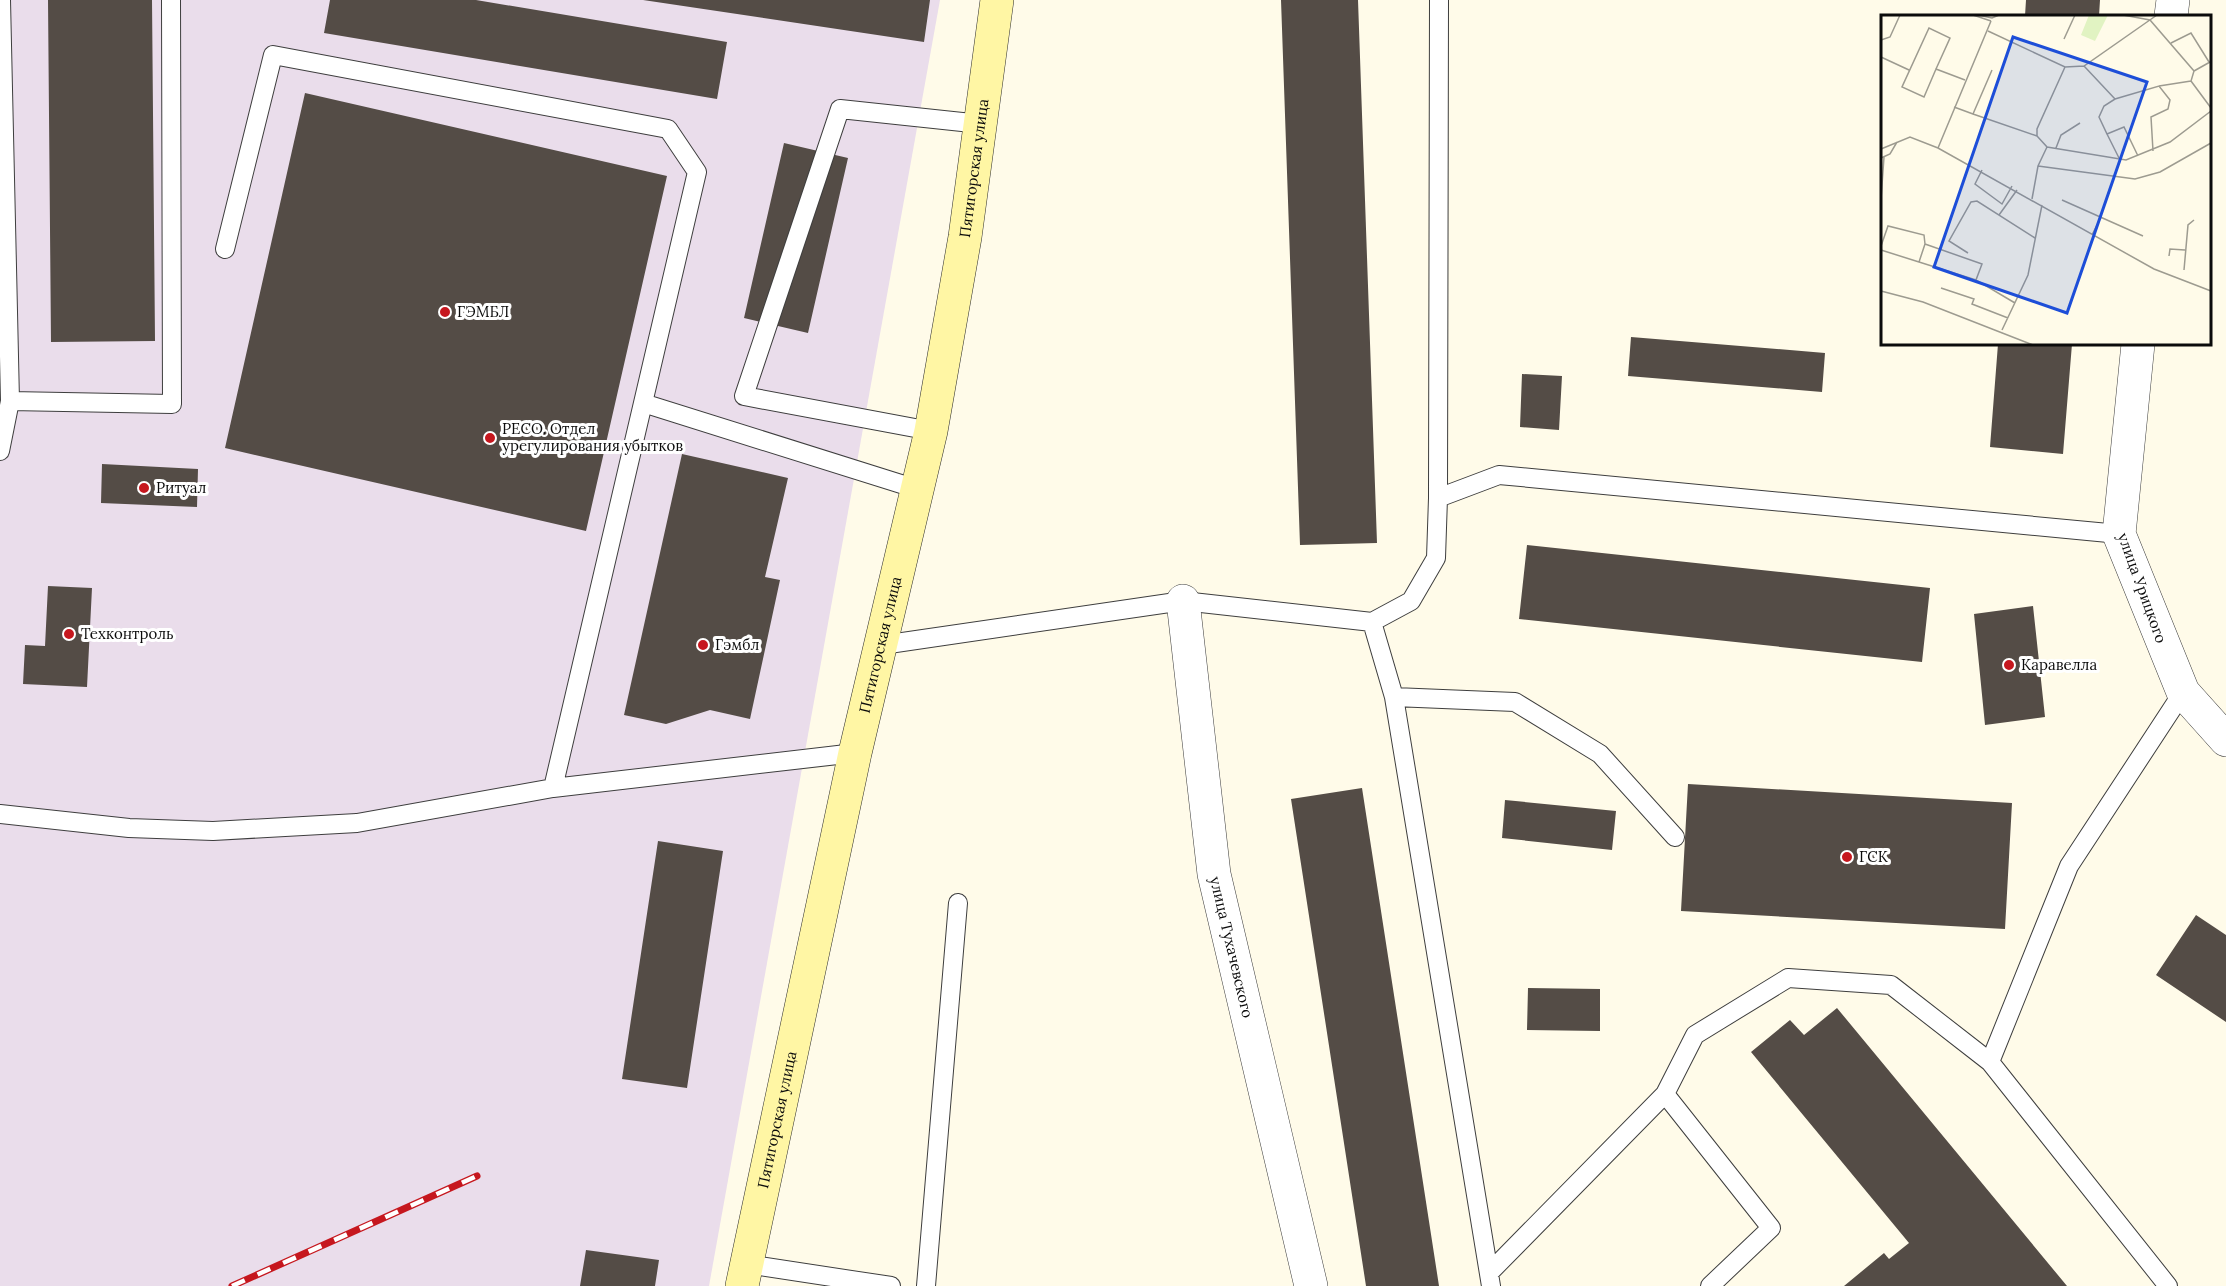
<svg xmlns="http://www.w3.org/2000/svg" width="2226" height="1286" font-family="Lora,serif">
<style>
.industrial{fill:#eaddeb}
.building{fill:#544c46}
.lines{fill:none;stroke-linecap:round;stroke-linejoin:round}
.lane-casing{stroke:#3e3e3e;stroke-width:20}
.street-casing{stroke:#3e3e3e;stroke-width:34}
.secondary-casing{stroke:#2d2d2d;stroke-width:34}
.lane{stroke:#fff;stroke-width:18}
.street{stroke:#fff;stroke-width:33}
.secondary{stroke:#fff6a4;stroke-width:33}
.rail-casing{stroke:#c6171e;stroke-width:7}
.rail{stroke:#fff;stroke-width:4.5;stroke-dasharray:14;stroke-linecap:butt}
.poi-dot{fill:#c6171e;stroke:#fff;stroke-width:2}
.labels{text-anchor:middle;stroke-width:6;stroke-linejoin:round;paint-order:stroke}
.street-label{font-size:15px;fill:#0b0b0b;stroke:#fff}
.poi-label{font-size:15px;fill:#0b0b0b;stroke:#fff;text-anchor:start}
.inset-road{fill:none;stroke:#9d9b90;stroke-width:1.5}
.view{fill:#1d4ed8;fill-opacity:0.15;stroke:#1d4ed8;stroke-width:3}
.inset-edge{fill:none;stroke:#0b0b0b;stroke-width:3}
</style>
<rect width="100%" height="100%" fill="#fffbe9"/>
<path class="industrial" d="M0,0H940L709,1286H0Z"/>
<path class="building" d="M48,0H152L155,341L51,342Z
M330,0H476L727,42L717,99L324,33Z
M643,0H930L924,42Z
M1281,0H1358L1377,543L1300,545Z
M2026,0H2100L2099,16H2025Z
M305,93L667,176L586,531L225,448Z
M784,143L848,158L808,333L744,318Z
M1631,337L1825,353L1822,392L1628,376Z
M1998,344H2072L2063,454L1990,447Z
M1522,374L1562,376L1559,430L1520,427Z
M682,454L788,478L765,577L780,580L750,719L710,710L666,724L624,715Z
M102,464L198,469L197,507L101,503Z
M1527,545L1930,588L1922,662L1519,619Z
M48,586L92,588L87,687L23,684L25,645L45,646Z
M2033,606L2045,717L1985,725L1974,614Z
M1688,784L2012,803L2005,929L1681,911Z
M1362,788L1439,1286H1366L1291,799Z
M1505,800L1616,811L1612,850L1502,838Z
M658,841L723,851L687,1088L622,1079Z
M2196,915L2226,935V1022L2156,975Z
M1528,988L1600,989V1031L1527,1030Z
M1837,1008L2067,1286H1844L1884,1253L1889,1259L1909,1243L1751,1052L1790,1020L1804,1035Z
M586,1250L659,1260L655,1286H580Z"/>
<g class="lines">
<g class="lane-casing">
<path id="lane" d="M1,0L10,401
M225,249L273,55L668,129L697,172L553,788
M643,403L917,489
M931,431L744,396L840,109L981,124
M0,451L10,401L172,404L171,0
M1438,498L1439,0
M1372,622L1394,697L1491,1286
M882,645L1183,601L1372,622L1411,601L1436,558L1438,498L1499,475L2119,534
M1394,697L1515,702L1600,754L1675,837
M0,814L129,828L213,831L357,823L553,788L855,753
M1990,1062L2069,866L2183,692
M746,1264L891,1286
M1489,1273L1665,1094
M926,1286L958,903
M1710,1286L1771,1228L1665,1094L1695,1035L1788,978L1891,985L1990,1062L2168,1286"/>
</g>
<g class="street-casing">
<g id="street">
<path d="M2171,16L2173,0"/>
<path d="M2138,344L2119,534L2183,692L2226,740"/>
<path id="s1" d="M1183,601L1214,874L1311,1286"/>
</g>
</g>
<g class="secondary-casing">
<g id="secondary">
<path id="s2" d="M742,1286L855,753L931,431L965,237L997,0"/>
</g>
</g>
<use href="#lane" class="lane"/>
<use href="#street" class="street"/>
<use href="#secondary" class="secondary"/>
<g class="rail-casing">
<path id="rail" d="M232,1286L477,1176"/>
</g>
<use href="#rail" class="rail"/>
</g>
<g class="poi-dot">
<circle cx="445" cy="312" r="6"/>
<circle cx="490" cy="438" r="6"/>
<circle cx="144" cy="488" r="6"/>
<circle cx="69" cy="634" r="6"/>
<circle cx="703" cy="645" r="6"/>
<circle cx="2009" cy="665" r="6"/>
<circle cx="1847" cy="857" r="6"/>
</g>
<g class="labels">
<g class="street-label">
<text dy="5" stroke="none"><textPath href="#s2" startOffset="1142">Пятигорская улица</textPath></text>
<text transform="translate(2142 588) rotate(70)" y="5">улица Урицкого</text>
<text dy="5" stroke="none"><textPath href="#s2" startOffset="656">Пятигорская улица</textPath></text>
<text dy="5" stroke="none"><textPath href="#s1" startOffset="350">улица Тухачевского</textPath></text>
<text dy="5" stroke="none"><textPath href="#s2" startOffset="170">Пятигорская улица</textPath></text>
</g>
<g class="poi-label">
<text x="457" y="317">ГЭМБЛ</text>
<text x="502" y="434">РЕСО. Отдел<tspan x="502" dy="17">урегулирования убытков</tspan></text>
<text x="156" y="493">Ритуал</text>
<text x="81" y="639">Техконтроль</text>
<text x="715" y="650">Гэмбл</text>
<text x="2021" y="670">Каравелла</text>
<text x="1859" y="862">ГСК</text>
</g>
</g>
<g transform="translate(1881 15)">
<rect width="330" height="330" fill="#fffbe9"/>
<path d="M208,0H227L214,26L200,20Z" fill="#e1f3c2"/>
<path class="inset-road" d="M92,0L110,6M97,0L111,3L118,0M242,0L269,5L313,56L310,66L330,93M107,16L184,52L203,51L276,0M183,24L194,0M0,25L9,22L19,0M290,28L310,18L328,47M0,42L28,55M203,51L234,84M55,54L43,82L21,72L48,13L69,23L55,54L84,65M111,55L92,99L156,121M313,56L329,47M278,71L310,66M73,92L92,99M226,119L238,143M166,132L245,145L289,127L330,96M57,133L110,6M175,133L180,120L199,108M0,134L29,122L57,133L273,254L330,276M257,141L243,112L226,119L218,102L223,91L234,84L278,71L289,85L287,94L270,102L272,136M0,143L9,139L16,127M157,151L254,164L279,157L330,128M101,155L94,169L121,189L131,171M0,184L3,142M151,184L157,151L166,132L156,121V114L184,52M181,185L262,221M118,200L136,175M211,220L220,202M0,231L7,211L43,220L44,229M0,235L38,247M87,238L68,226L90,187L96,186L154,223M288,241L289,234L304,235M303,255L307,210L313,205M95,265L38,247L44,229L101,249L95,265L134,288M60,273L93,284L91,289L127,303M0,276L42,287L152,330M121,315L147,260L161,190"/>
<path class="view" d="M132,22L266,67L186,298L53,252Z"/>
<rect width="330" height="330" class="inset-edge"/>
</g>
</svg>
